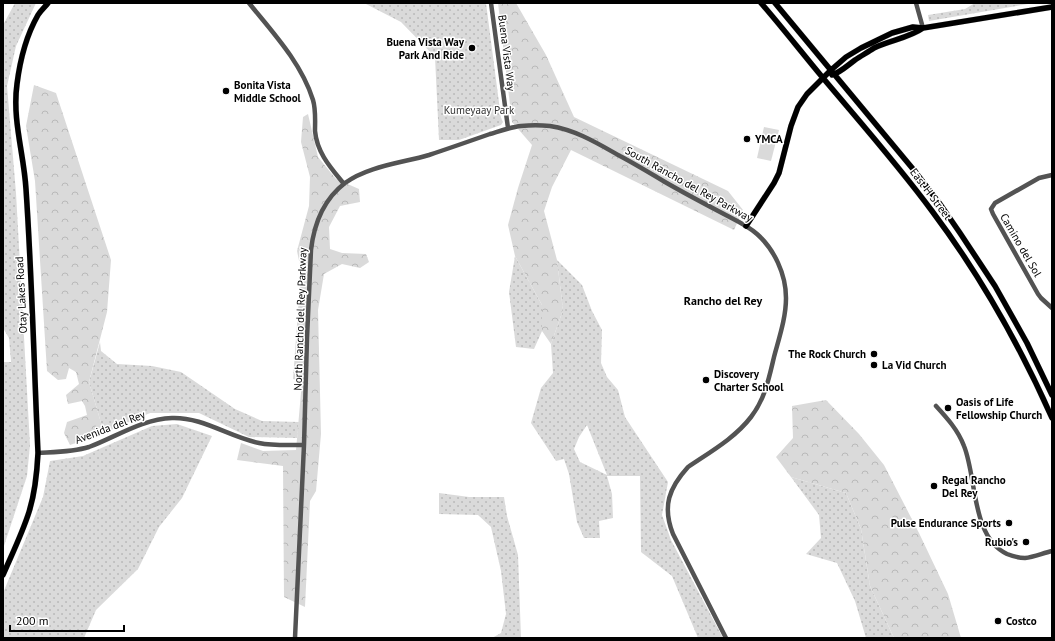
<svg xmlns="http://www.w3.org/2000/svg" width="1055" height="641" font-family="'PT Sans',sans-serif">
<style>
.grass{fill:url(#grass-dots);fill-rule:evenodd}
.forest{fill:url(#forest-crowns)}
.garden{fill:#dadada}
.lines{fill:none;stroke-linecap:round;stroke-linejoin:round}
.major-casing{stroke:#dbdbdb;stroke-width:6}
.minor{stroke:#535353;stroke-width:4.5}
.major{stroke:#000;stroke-width:5.5}
.poi-dot{fill:#000;stroke:#fff;stroke-width:1.5}
.labels{text-anchor:middle;stroke-width:3;stroke-linejoin:round;paint-order:stroke}
.poi-label{font-size:11px;font-weight:bold;fill:#000;stroke:#fff;text-anchor:start}
.street-label{font-size:11px;fill:#000;stroke:#fff}
.park-label{font-size:11px;fill:#313131;stroke:#fff}
.neighbourhood-label{font-size:12px;font-weight:bold;fill:#000;stroke:#fff}
</style>
<defs>
<pattern id="grass-dots" width="8" height="8" patternUnits="userSpaceOnUse"><rect width="8" height="8" fill="#dadada"/><path d="M2 2h.1M6 6h.1" fill="none" stroke="#b9b9b9" stroke-width="1.8" stroke-linecap="round"/></pattern>
<pattern id="forest-crowns" width="20" height="18" patternUnits="userSpaceOnUse"><rect width="20" height="18" fill="#dadada"/><path d="M2 6a3 3 0 1 1 6 0M12 15a3 3 0 1 1 6 0" fill="none" stroke="#b9b9b9"/></pattern>
</defs>
<rect width="100%" height="100%" fill="#fff"/>
<path class="grass" d="M15,3H36L16,46L7,86L16,193L30,445L27,476L3,549V362H11L9,338L3,328V25Z
M364,3H486L501,118L503,122L501,125L459,140H439L435,57L401,22Z
M975,3H1034L929,21L928,15L965,9Z
M515,256L542,305V331L534,349L516,347L509,292Z
M557,260L582,285L592,311L602,330L601,363L607,377L618,390L625,417L668,482L662,515L671,540L723,638H698L672,576L641,552L640,476H607L612,494L613,518L599,521L600,538H584L577,522L569,474L564,459L556,461L531,423L541,388L553,373L551,344L563,310ZM587,425L607,475L580,462L574,449L579,437Z
M100,342L101,351L117,364L152,366L181,372L235,409L262,421L299,422L297,438L249,437L199,413H150L104,433L89,382Z
M177,424L212,436L182,498L159,527L138,569L96,610L84,638H3V593L43,497L50,461L83,456L152,426Z
M791,477L846,493L861,529L870,586L894,638H866L855,601L837,563L806,554L821,538L819,515Z
M439,493L469,497H504L507,516L518,555L521,638H492L501,633L506,614L501,571L491,527L478,515L439,514Z"/>
<path class="forest" d="M498,3H516L546,55L574,117L728,191L743,210L734,230L571,150L552,187L544,211L557,260L563,310L551,344L542,331V305L515,256L508,225L518,188L532,145L512,122Z
M34,85L56,93L111,260L107,312L89,382L104,433L70,445L64,433L67,422L87,415L85,406L82,401L68,404L66,395L79,384L76,372L69,368L66,379L58,380L47,371L35,181L26,126Z
M308,114L318,157L336,179L359,189L360,202L340,206L329,227L330,249L342,253L366,254L369,262L360,268L342,264L324,274L318,310L321,434L316,491L310,501L305,607L284,597L283,466L237,460L241,443L263,451L296,450L302,381L293,379L301,270L297,251L309,206L310,177L301,142L303,117Z
M826,400L859,434L884,465L919,533L948,594L961,638H894L870,586L861,529L846,493L791,477L776,457L793,438L792,406Z"/>
<path class="garden" d="M764,127L779,130L771,161L757,158Z"/>
<g class="lines">
<g class="major-casing">
<path id="major" d="M761,3C782,27 802,53 823,78C860,122 898,165 932,211C980,275 1020,346 1052,418
M775,3L913,169L940,204L960,233L995,286L1027,343L1052,395
M832,75C841,72 848,65 855,60C861,56 868,52 874,48C890,40 909,38 923,28
M746,226L774,183L779,173L791,126L798,107L807,94L831,70L846,57L861,48L892,33L913,27L923,28L1052,7
M3,575C12,554 22,534 29,512C35,493 37,473 38,453C34,365 32,277 26,189C24,154 12,120 17,84C20,60 26,36 38,15C41,10 45,7 48,3"/>
</g>
<path class="minor" d="M249,3L253,8C276,36 302,65 313,100C316,110 315,121 315,131C317,153 331,168 344,184
M491,3L508,128
M916,3L923,28
M1052,175L1039,178L995,203L991,209L993,214L1038,294L1041,298L1052,308
M936,406C947,418 958,430 964,446C977,478 971,537 1007,554C1012,556 1020,558 1025,558C1034,557 1043,553 1052,551
M38,453C55,452 73,452 89,447C116,437 142,419 172,418C203,417 229,437 259,443C273,446 289,445 304,445
M295,638L304,445L307,338L311,250C314,224 324,199 345,183C368,166 402,163 429,155C450,148 470,141 490,134C500,131 511,127 521,126C530,125 541,125 550,126C576,130 597,143 620,156C635,164 650,173 665,182C684,193 703,203 722,213C733,219 747,225 757,234C774,249 786,274 786,298C786,318 779,338 774,357C769,378 765,399 751,417C735,438 710,452 688,467C669,488 662,506 673,534L726,638"/>
<use href="#major" class="major"/>
</g>
<g class="poi-dot">
<circle cx="472" cy="48" r="4"/>
<circle cx="226" cy="91" r="4"/>
<circle cx="747" cy="139" r="4"/>
<circle cx="874" cy="354" r="4"/>
<circle cx="874" cy="365" r="4"/>
<circle cx="706" cy="380" r="4"/>
<circle cx="948" cy="408" r="4"/>
<circle cx="934" cy="486" r="4"/>
<circle cx="1009" cy="523" r="4"/>
<circle cx="1026" cy="542" r="4"/>
<circle cx="998" cy="621" r="4"/>
</g>
<g class="labels">
<g class="poi-label">
<text x="464" y="46" text-anchor="end">Buena Vista Way<tspan x="464" dy="13">Park And Ride</tspan></text>
<text x="234" y="89">Bonita Vista<tspan x="234" dy="13">Middle School</tspan></text>
<text x="755" y="143">YMCA</text>
<text x="866" y="358" text-anchor="end">The Rock Church</text>
<text x="882" y="369">La Vid Church</text>
<text x="714" y="378">Discovery<tspan x="714" dy="13">Charter School</tspan></text>
<text x="956" y="406">Oasis of Life<tspan x="956" dy="13">Fellowship Church</tspan></text>
<text x="942" y="484">Regal Rancho<tspan x="942" dy="13">Del Rey</tspan></text>
<text x="1001" y="527" text-anchor="end">Pulse Endurance Sports</text>
<text x="1018" y="546" text-anchor="end">Rubio's</text>
<text x="1006" y="625">Costco</text>
</g>
<g class="street-label">
<text transform="translate(507 53) rotate(83)" y="4">Buena Vista Way</text>
<text transform="translate(689 184) rotate(29)" y="4">South Rancho del Rey Parkway</text>
<text transform="translate(931 194) rotate(53)" y="4">East H Street</text>
<text transform="translate(1021 245) rotate(60)" y="4">Camino del Sol</text>
<text transform="translate(21 295) rotate(-93)" y="4">Otay Lakes Road</text>
<text transform="translate(300 319) rotate(-88)" y="4">North Rancho del Rey Parkway</text>
<text transform="translate(110 427) rotate(-21)" y="4">Avenida del Rey</text>
</g>
<g class="park-label">
<text x="479" y="114">Kumeyaay Park</text>
</g>
<g class="neighbourhood-label">
<text x="723" y="305">Rancho del Rey</text>
</g>
</g>
<rect width="1055" height="641" fill="none" stroke="#000000" stroke-width="8"/>
<path d="M10 625v6h114v-6" fill="none" stroke="#000000" stroke-width="2"/>
<text x="16" y="625" font-size="12" fill="#000000" stroke="#ffffff" stroke-width="3" paint-order="stroke">200 m</text>
</svg>
